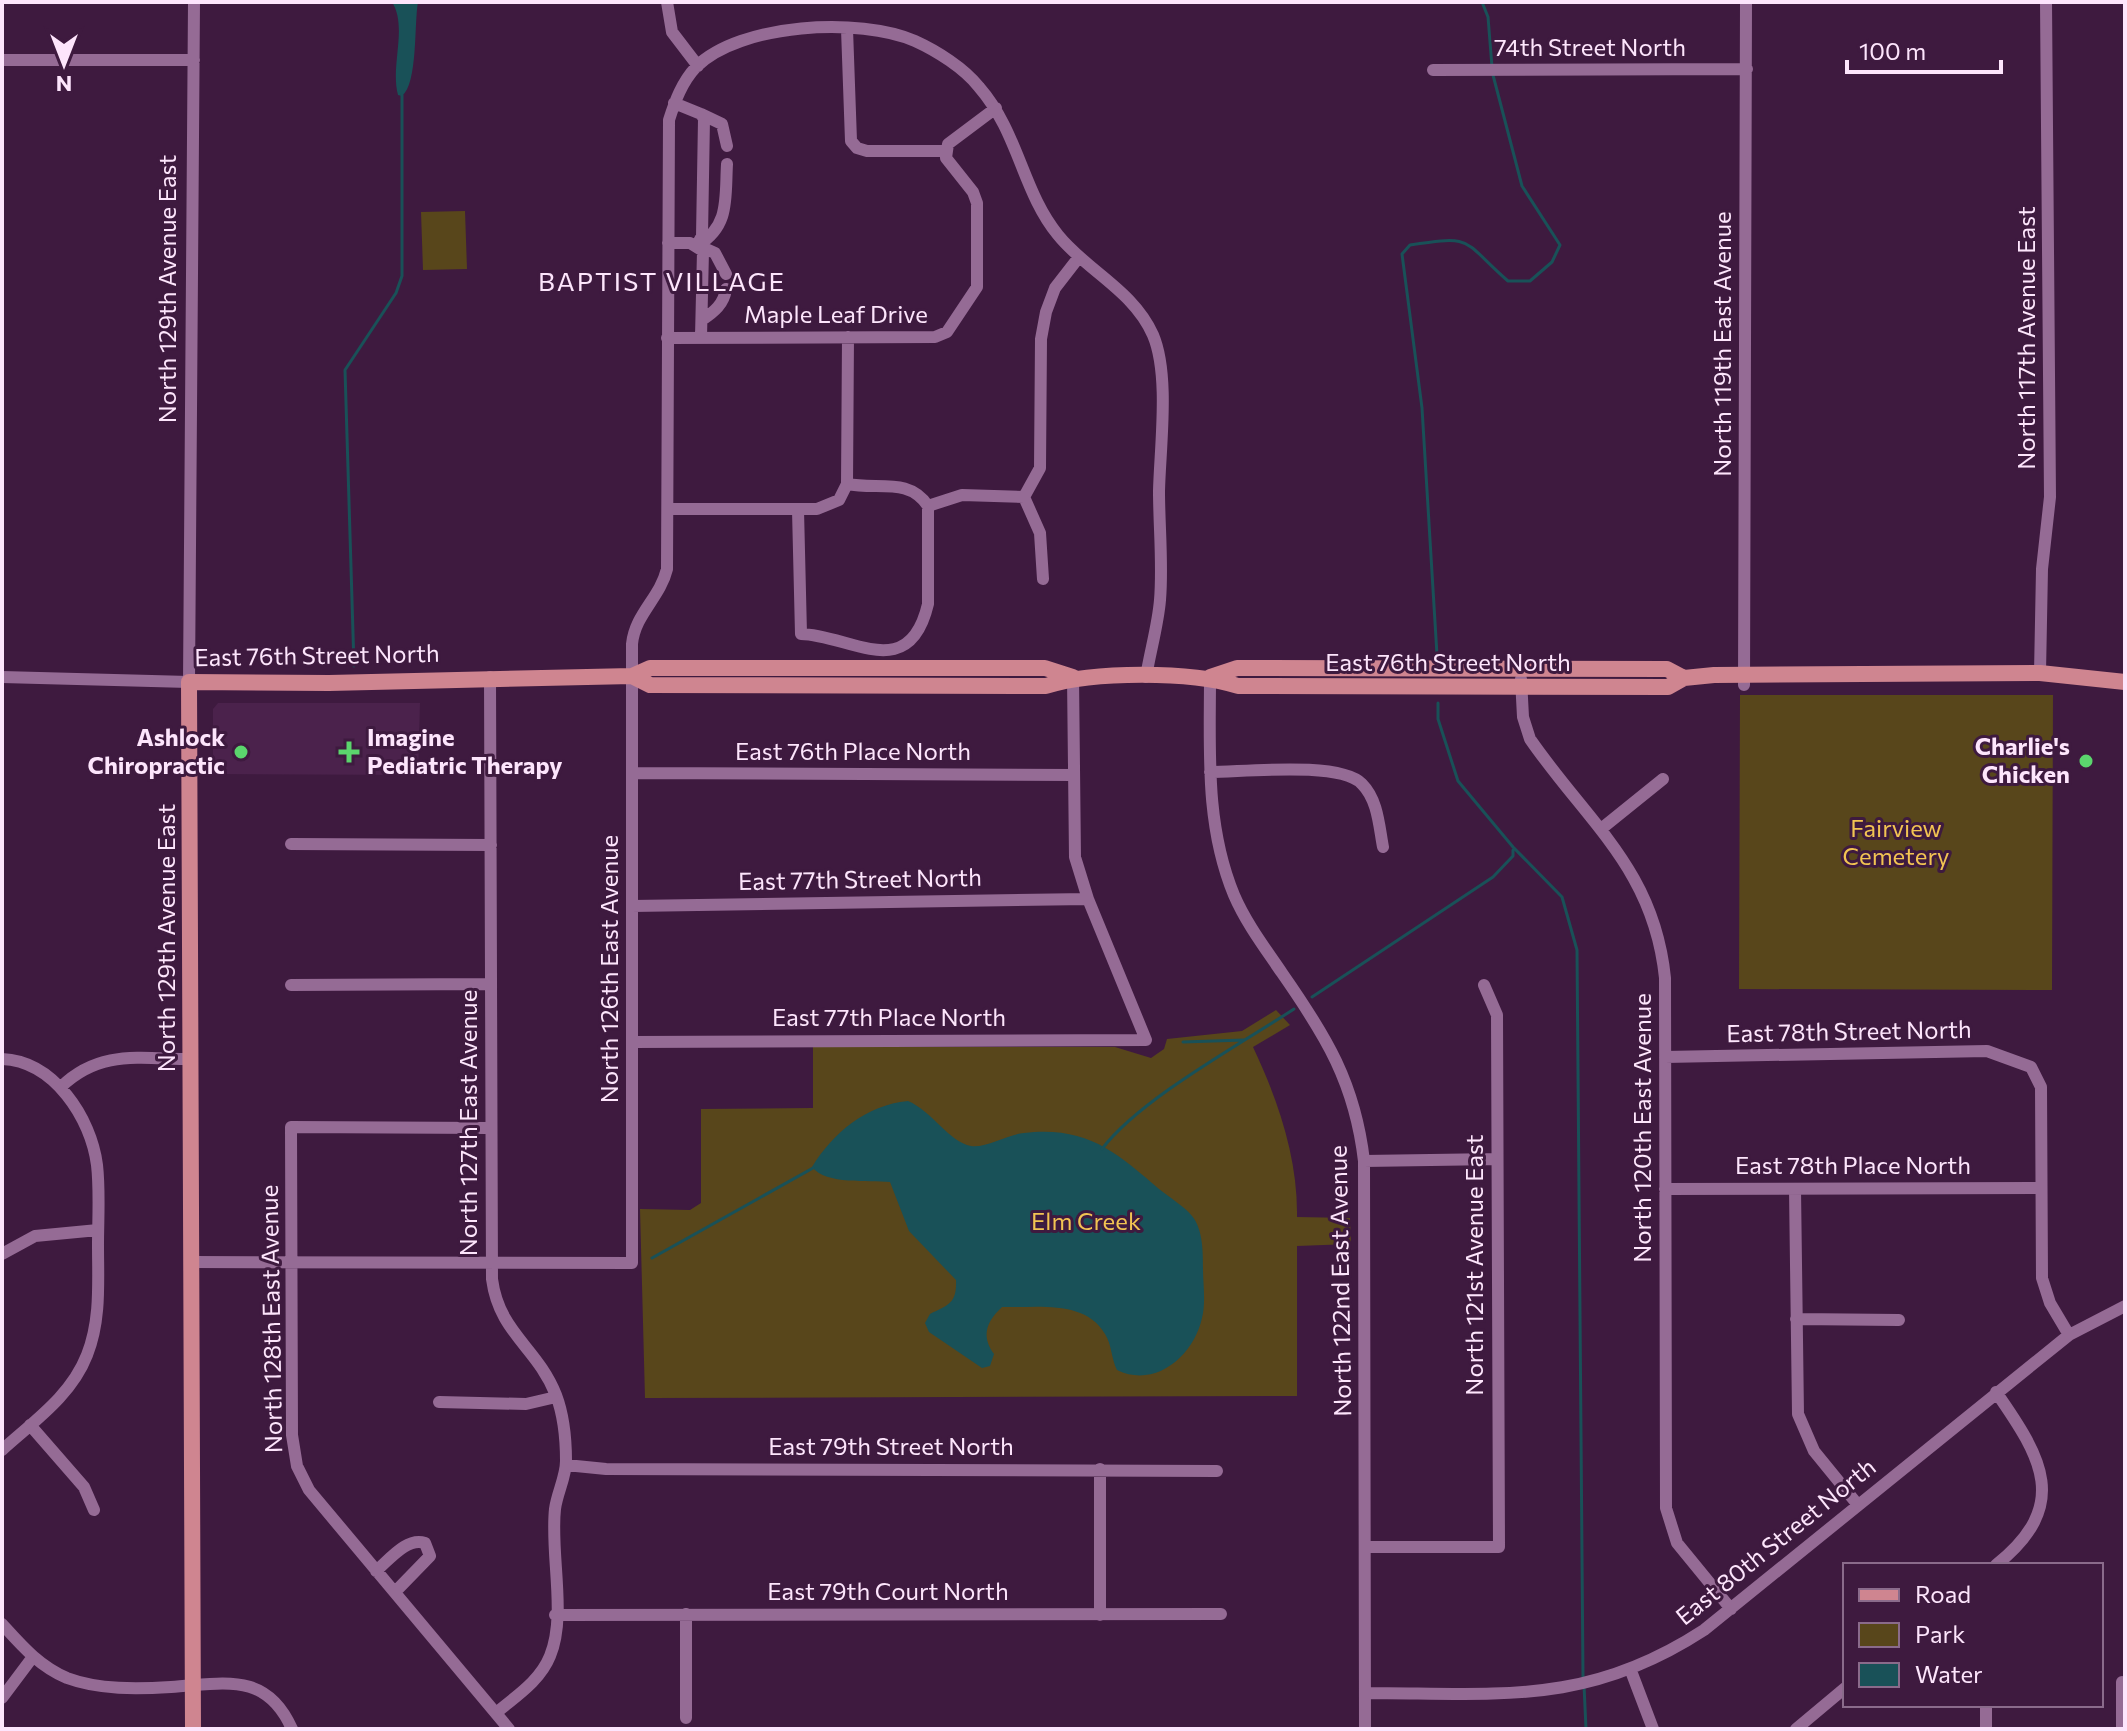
<svg xmlns="http://www.w3.org/2000/svg" width="2127" height="1731" font-family="Commissioner,sans-serif">
<style>
.built{fill:#4b224c}
.green{fill:#58461b}
.water{fill:#195158}
.lines{fill:none;stroke-linecap:round;stroke-linejoin:round}
.stream{stroke:#195158;stroke-width:3}
.minor{stroke:#956b95;stroke-width:12}
.major{stroke:#cf8590;stroke-width:16}
.poi-dot{fill:#5bd56d;stroke:#3e1a3f;stroke-width:3}
.labels{text-anchor:middle;stroke-width:6;stroke-linejoin:round;paint-order:stroke}
.street-label{font-size:24px;fill:#fde5fc;stroke:#3e1a3f}
.poi-label{font-size:24px;font-weight:bold;fill:#fde5fc;stroke:#3e1a3f;text-anchor:end}
.park-label{font-size:24px;fill:#f2c452;stroke:#3e1a3f}
.neighbourhood-label{font-size:26px;letter-spacing:2px;fill:#fde5fc;stroke:#3e1a3f}
</style>
<rect width="100%" height="100%" fill="#3e1a3f"/>
<path class="built" d="M218,703H420L418,775L213,774V709Z"/>
<path class="green" d="M465,211L467,269L423,270L421,212Z
M1740,695H2053L2052,990L1739,989Z
M1276,1010L1290,1025L1253,1047C1278,1100 1298,1158 1297,1217L1350,1218L1351,1244L1297,1246V1396L645,1398L640,1209L690,1210L701,1203V1109L813,1108V1047H1115L1151,1058L1164,1049L1167,1039L1242,1031Z"/>
<path class="water" d="M392,2H418C414,24 418,83 402,96L398,95C390,66 408,27 392,2Z
M908,1101C932,1111 949,1142 971,1146C987,1148 1008,1134 1024,1133C1086,1126 1115,1151 1159,1189C1170,1198 1184,1206 1192,1216C1203,1229 1203,1252 1203,1269C1203,1284 1206,1302 1202,1318C1194,1355 1156,1389 1117,1370C1111,1358 1112,1345 1105,1334C1085,1299 1036,1308 1002,1307C986,1322 981,1336 994,1354L990,1366L982,1368L929,1332L925,1323L930,1314C949,1305 957,1303 956,1280L909,1231L890,1182C869,1180 826,1185 812,1167C833,1133 866,1105 908,1101Z"/>
<g class="lines">
<path class="stream" d="M1482,2L1488,17L1492,67
M1437,655L1422,408L1402,254L1410,245C1476,235 1461,240 1508,281H1530L1552,262L1560,245L1522,186L1493,75
M354,666L345,370L396,293L402,276V95
M1438,703V719L1458,781L1513,847L1562,897L1577,950L1583,1677
M1312,997L1493,877L1513,856V850
M1183,1042L1244,1040
M1102,1149C1140,1099 1239,1045 1294,1009
M652,1258L813,1168
M1584,1685L1586,1729"/>
<path class="minor" d="M667,2L672,32L698,66
M847,29L851,141L857,148L867,151H947
M2,60H194
M1433,70L1747,69
M674,103L701,114L704,119L702,236L697,245L715,253L726,274
M701,114L722,124L727,146
M668,243H690L703,251L701,337
M698,245C730,226 725,198 727,164
M702,320C714,312 724,304 726,289
M667,338L935,337L947,332L977,287V203L973,192L946,158L948,144L996,108
M847,484L848,337
M668,509H817L839,500L847,484C878,490 909,477 928,506L962,495L1024,497
M798,510L801,634C850,635 909,685 928,604V506
M1043,579L1040,533L1024,497L1040,468L1041,339L1046,312L1055,288L1079,257
M2040,673L2042,569L2050,497L2046,2
M2,677L189,682L194,2
M490,677L492,1279C499,1333 537,1347 556,1395C564,1416 566,1439 566,1461C566,1477 557,1493 555,1509C550,1554 567,1615 550,1656C540,1681 516,1696 496,1713
M1210,677C1210,751 1205,825 1234,895C1246,923 1265,948 1282,973C1326,1036 1355,1083 1364,1161L1365,1729
M1521,679L1523,717L1530,739C1588,823 1654,869 1665,978L1666,1508L1677,1543L1731,1609
M1744,685L1746,2
M1210,772C1243,772 1340,761 1362,784C1378,800 1379,826 1383,847
M632,773L1074,775
M1601,829L1663,779
M291,844L491,845
M632,906L1088,899
M291,985L490,984
M633,1042L1146,1040L1088,899L1075,857L1073,677
M1665,1057L1987,1051L2031,1067L2041,1087L2042,1278L2050,1303L2069,1335
M2,1059C54,1061 91,1118 97,1165C100,1191 98,1219 98,1245C98,1282 101,1320 87,1355C71,1396 34,1421 2,1450
M61,1087C100,1049 141,1059 191,1059
M490,1128L291,1127L292,1435L297,1466L309,1490L509,1729
M1364,1161L1497,1159
M1665,1189L2041,1188
M1795,1189L1798,1414L1814,1451L1858,1505
M2,1254L35,1236L98,1230
M192,1262L632,1263V644C635,614 660,598 667,569L669,120C675,101 682,82 696,67C740,23 860,17 915,41C937,51 964,68 979,87C1019,133 1022,191 1058,235C1087,271 1133,290 1153,335C1170,375 1160,447 1159,491C1159,527 1163,564 1160,600C1158,625 1150,652 1146,677
M1796,1319L1899,1320
M1996,1392C2042,1458 2071,1505 1996,1565
M439,1402L526,1404L556,1397
M30,1425L84,1487L94,1510
M566,1465L606,1469L1217,1471
M1100,1469V1615
M1365,1547H1499L1497,1015L1484,985
M376,1571C390,1559 407,1537 425,1543L430,1556L395,1592
M555,1615L1221,1614
M2,1624C22,1646 39,1666 67,1678C99,1690 138,1689 171,1687C222,1684 266,1670 292,1729
M1631,1671L1653,1729
M1365,1693C1498,1693 1586,1707 1704,1630L2069,1335L2125,1306
M2,1698L32,1658
M686,1718V1614
M1796,1729L1845,1688
M1986,1729V1705
M2122,1729V1682"/>
<path class="major" d="M632,676L650,685L1046,686C1093,671 1191,671 1238,686L1668,687L1684,678L1714,675L2040,673L2125,682
M1210,677L1237,668L1667,669L1684,678
M193,1729L189,682L329,683L632,676L650,668H1045L1073,677"/>
</g>
<g class="poi-dot">
<circle cx="241" cy="752" r="8"/>
<path d="M345 740h8v8h8v8h-8v8h-8v-8h-8v-8h8z"/>
<circle cx="2086" cy="761" r="8"/>
</g>
<g class="labels">
<g class="street-label">
<text x="1590" y="56">74th Street North</text>
<text transform="translate(168 289) rotate(-90)" y="8">North 129th Avenue East</text>
<text x="836" y="323">Maple Leaf Drive</text>
<text transform="translate(2027 338) rotate(-90)" y="8">North 117th Avenue East</text>
<text transform="translate(1723 344) rotate(-90)" y="8">North 119th East Avenue</text>
<text transform="translate(317 656) rotate(-1)" y="8">East 76th Street North</text>
<text x="1448" y="671">East 76th Street North</text>
<text x="853" y="760">East 76th Place North</text>
<text transform="translate(860 880) rotate(-1)" y="8">East 77th Street North</text>
<text transform="translate(167 938) rotate(-90)" y="8">North 129th Avenue East</text>
<text transform="translate(610 969) rotate(-90)" y="8">North 126th East Avenue</text>
<text x="889" y="1026">East 77th Place North</text>
<text transform="translate(1849 1032) rotate(-1)" y="8">East 78th Street North</text>
<text transform="translate(469 1123) rotate(-90)" y="8">North 127th East Avenue</text>
<text transform="translate(1643 1128) rotate(-90)" y="8">North 120th East Avenue</text>
<text x="1853" y="1174">East 78th Place North</text>
<text transform="translate(1475 1265) rotate(-90)" y="8">North 121st Avenue East</text>
<text transform="translate(1341 1281) rotate(-91)" y="8">North 122nd East Avenue</text>
<text transform="translate(272 1319) rotate(-91)" y="8">North 128th East Avenue</text>
<text x="891" y="1455">East 79th Street North</text>
<text transform="translate(1776 1542) rotate(-39)" y="8">East 80th Street North</text>
<text x="888" y="1600">East 79th Court North</text>
</g>
<g class="poi-label">
<text x="225" y="746">Ashlock<tspan x="225" dy="28">Chiropractic</tspan></text>
<text x="367" y="746" text-anchor="start">Imagine<tspan x="367" dy="28">Pediatric Therapy</tspan></text>
<text x="2070" y="755">Charlie's<tspan x="2070" dy="28">Chicken</tspan></text>
</g>
<g class="park-label">
<text x="1896" y="837">Fairview<tspan x="1896" dy="28">Cemetery</tspan></text>
<text x="1086" y="1230">Elm Creek</text>
</g>
<g class="neighbourhood-label">
<text x="662" y="291">BAPTIST VILLAGE</text>
</g>
</g>
<rect width="2127" height="1731" fill="none" stroke="#fde5fc" stroke-width="8"/>
<rect x="1843" y="1563" width="260" height="144" fill="#3e1a3f" stroke="#8a6b8b" stroke-width="2"/>
<rect x="1859" y="1589" width="40" height="12" fill="#cf8590" stroke="#8a6b8b" stroke-width="2"/>
<text x="1915" y="1603" font-size="24" fill="#fde5fc">Road</text>
<rect x="1859" y="1623" width="40" height="24" fill="#58461b" stroke="#8a6b8b" stroke-width="2"/>
<text x="1915" y="1643" font-size="24" fill="#fde5fc">Park</text>
<rect x="1859" y="1663" width="40" height="24" fill="#195158" stroke="#8a6b8b" stroke-width="2"/>
<text x="1915" y="1683" font-size="24" fill="#fde5fc">Water</text>
<g transform="translate(64 64) rotate(180)" stroke="#3e1a3f" stroke-width="6" paint-order="stroke">
<path d="M0-6L14 30L0 20L-14 30Z" fill="#fde5fc"/>
<text y="-12" font-size="22" font-weight="bold" text-anchor="middle" fill="#fde5fc">N</text>
</g>
<path d="M1847 60v12h154v-12" fill="none" stroke="#fde5fc" stroke-width="4"/>
<text x="1859" y="60" font-size="24" fill="#fde5fc" stroke="#3e1a3f" stroke-width="6" paint-order="stroke">100 m</text>
</svg>
